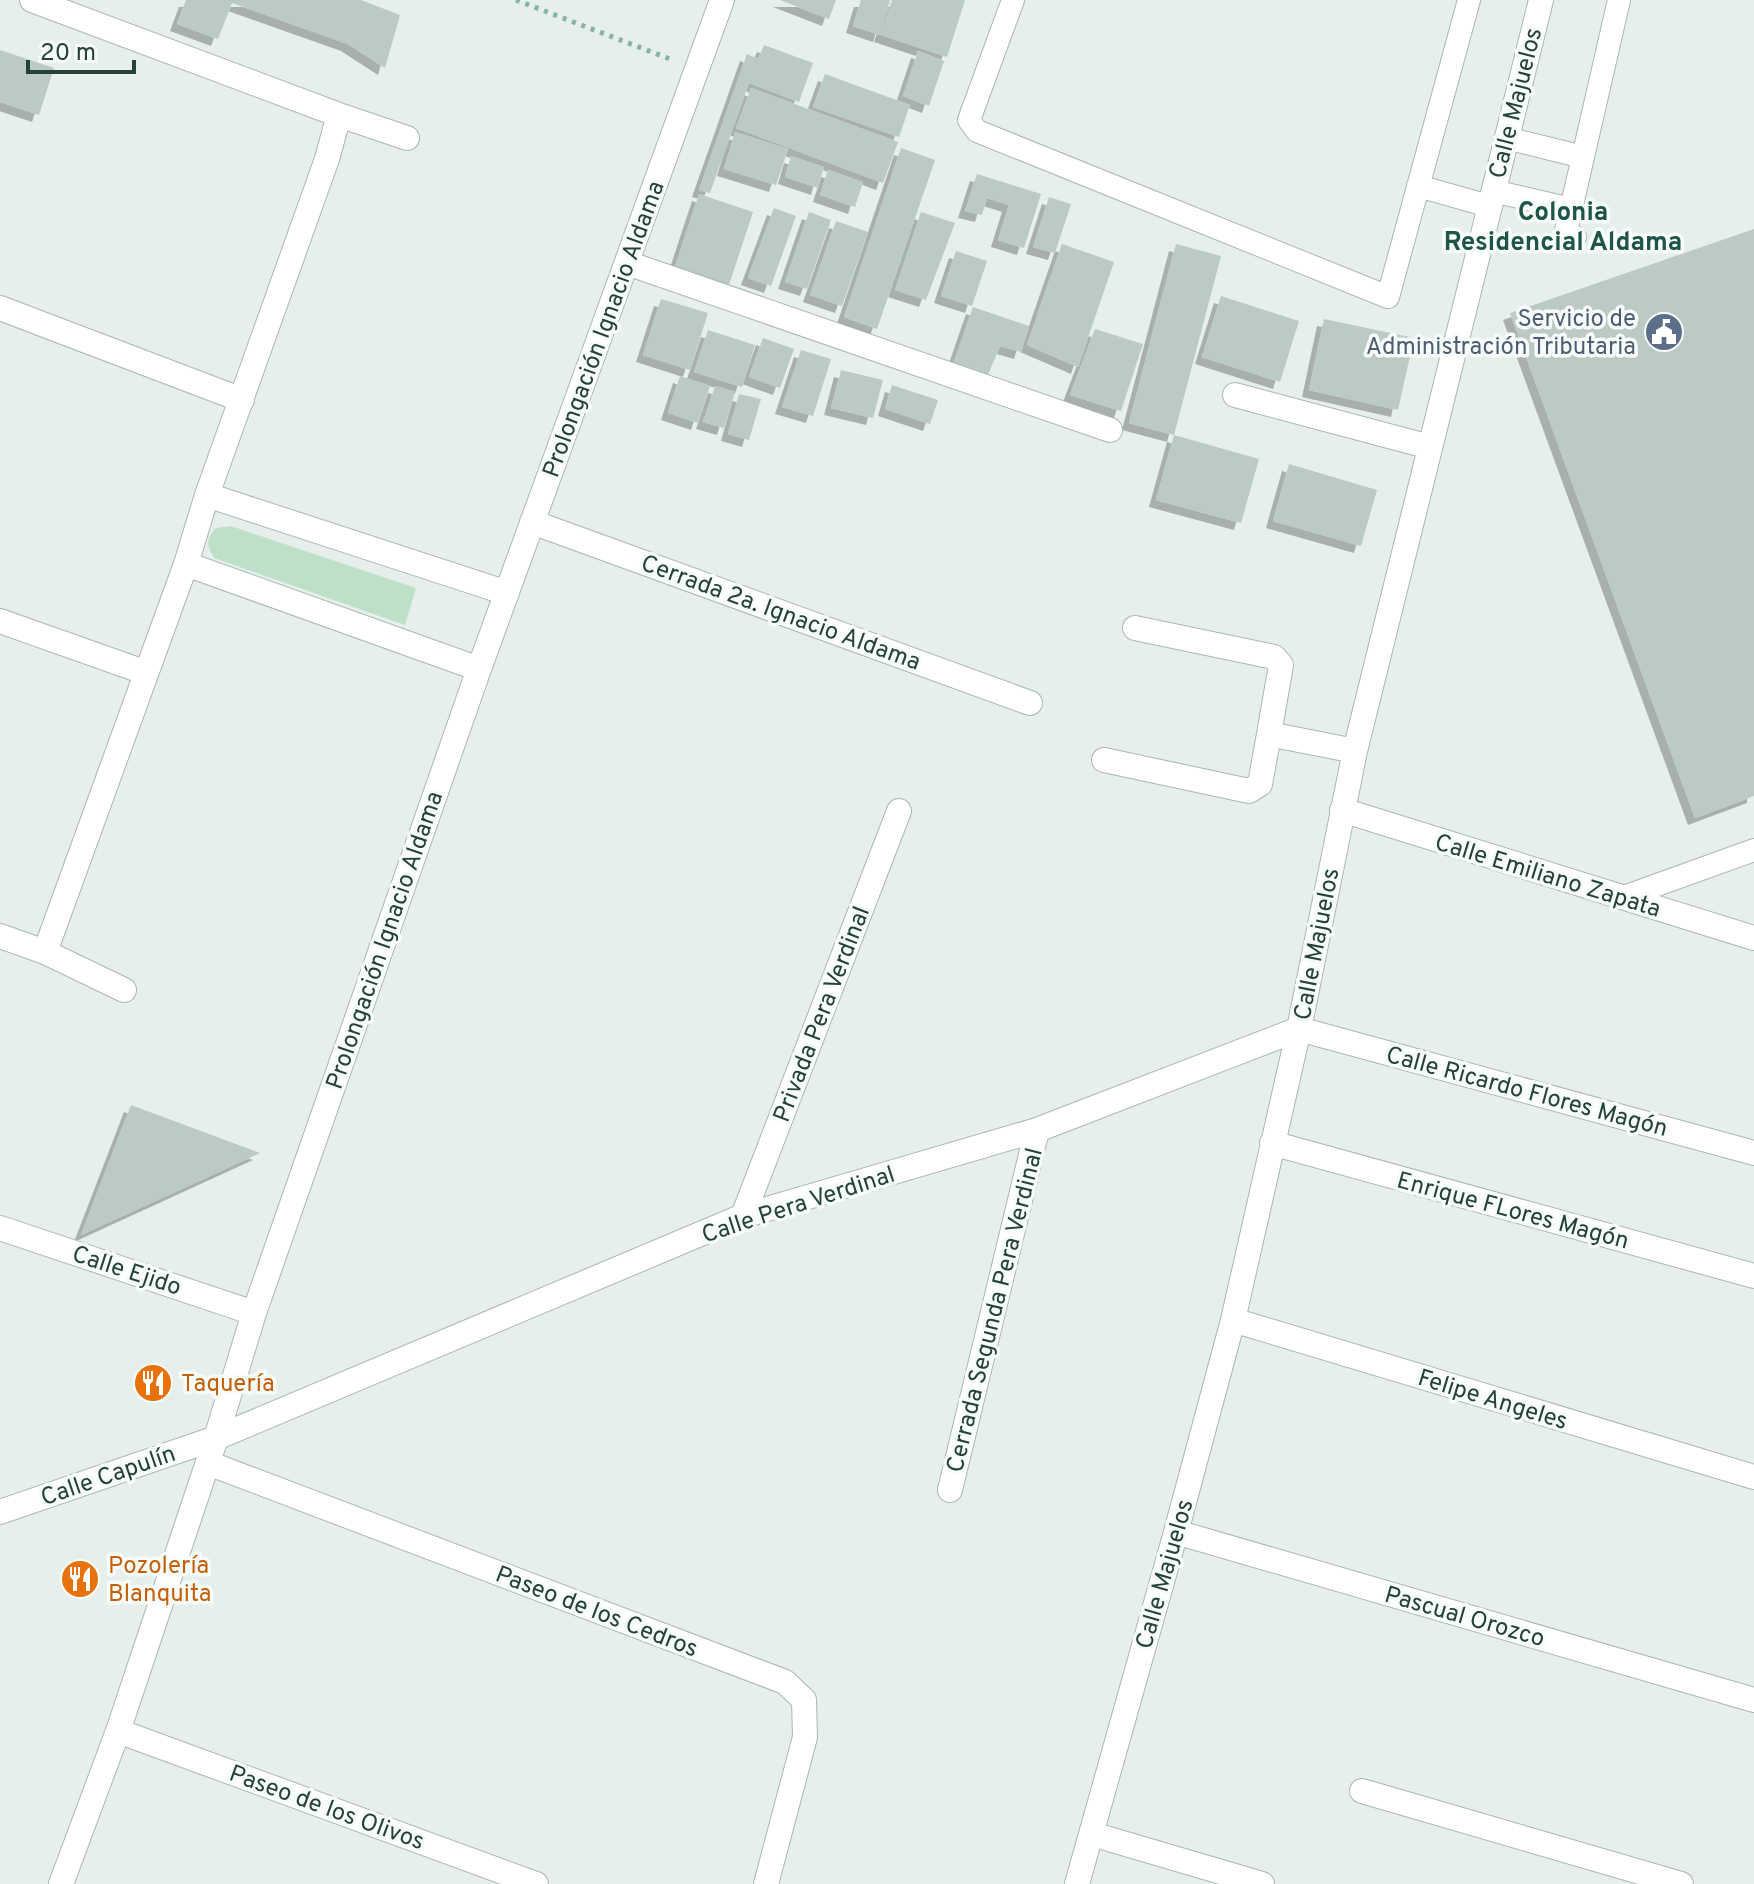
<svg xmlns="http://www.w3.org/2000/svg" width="1754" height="1884" font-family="Overpass,sans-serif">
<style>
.green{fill:#bfe0c8}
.building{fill:#bbcac4;filter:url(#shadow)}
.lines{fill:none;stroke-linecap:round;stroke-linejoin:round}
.lane-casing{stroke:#a8b8b2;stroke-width:24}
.street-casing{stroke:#a8b8b2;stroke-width:26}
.path{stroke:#86b3a5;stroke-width:5;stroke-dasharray:4 6;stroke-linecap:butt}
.lane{stroke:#fff;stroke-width:22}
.street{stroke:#fff;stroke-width:24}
.labels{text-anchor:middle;stroke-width:7;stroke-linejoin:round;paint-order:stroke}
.street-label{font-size:24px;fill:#24423a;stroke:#f7fbf9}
.service-label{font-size:24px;fill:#4e5e75;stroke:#f7fbf9;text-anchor:end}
.food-label{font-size:24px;fill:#c56008;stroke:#f7fbf9;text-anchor:start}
.neighbourhood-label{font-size:26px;font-weight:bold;fill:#1f5548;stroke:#f7fbf9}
</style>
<defs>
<filter id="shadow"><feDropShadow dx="-7" dy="7" stdDeviation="0" flood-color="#0004"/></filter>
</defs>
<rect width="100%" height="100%" fill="#e6efeb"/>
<path class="green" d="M231,526L416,588L405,625L214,558C206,545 206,539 216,528Z"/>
<path class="building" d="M186,0H361L400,15L385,68L348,44L232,3L218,39L177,24Z
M780,0H836L829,19Z
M861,0H890L880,35L853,26Z
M892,0H965L947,57L881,35Z
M764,45L813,63L799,102L749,83L710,193L699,190L747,54L758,59Z
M0,50L54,68L39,115L0,102Z
M918,51L944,61L929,106L903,96Z
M825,74L910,105L899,137L813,107Z
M751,88L898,142L883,183L736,128Z
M735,132L788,149L776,185L724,169Z
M901,148L935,160L877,329L844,317Z
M791,156L824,167L818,188L785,177Z
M828,170L863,182L855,207L820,195Z
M977,174L1041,194L1024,248L998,240L1009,205L987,198L982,215L965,211Z
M699,194L753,212L728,288L674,270Z
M1049,197L1071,204L1055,253L1033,247Z
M774,208L796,216L771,286L748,278Z
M809,212L831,220L807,289L785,282Z
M921,212L955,223L926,300L895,290Z
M836,221L868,232L842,306L810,295Z
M1754,229V796L1695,818L1510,313Z
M1062,244L1114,262L1078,367L1027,345Z
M1176,244L1221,256L1174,435L1129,423Z
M956,251L987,261L972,306L941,296Z
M1221,296L1299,321L1280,382L1202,357Z
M661,299L708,313L690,370L643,355Z
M973,307L1029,326L1021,352L1000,346L988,375L953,365Z
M1324,319L1414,338L1398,410L1309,390Z
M1095,329L1143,344L1121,411L1070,395Z
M708,330L755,345L742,387L694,372Z
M763,338L794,349L780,388L749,377Z
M801,350L831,359L813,416L782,407Z
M841,370L883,380L873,418L831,408Z
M680,376L710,386L698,423L668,413Z
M892,385L938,400L930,424L885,409Z
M715,386L735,392L724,428L703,422Z
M739,394L761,399L749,440L728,434Z
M1174,435L1259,459L1241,523L1156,500Z
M1289,464L1377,490L1361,546L1273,521Z
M131,1105L260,1153L81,1235Z"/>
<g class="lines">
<g class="lane-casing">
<path id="lane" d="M1013,0L969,120L977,131L1388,297L1469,0
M1506,138L1583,157
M1418,186L1489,206
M1493,191L1571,209
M1575,237L1566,231L1619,0
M1621,898L1754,850"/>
</g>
<g class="street-casing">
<path id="street" d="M32,0L339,115L407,138
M627,263L1110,430
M0,308L242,400
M1235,395L1430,447
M207,495L507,593
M532,522L1030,703
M186,564L479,669
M0,621L144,672
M1135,628L1274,657L1281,665L1269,734
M1104,760L1249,791L1260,784L1269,734L1355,751
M1342,810L1754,938
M0,936L45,952L124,990
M45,952L186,564L207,495L327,159L339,115
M1272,1143L1754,1276
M743,1216L899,811
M0,1228L254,1313
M1233,1320L1754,1477
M208,1463L785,1682L804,1700L805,1737L766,1884
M950,1490L1037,1130
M0,1512L216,1438L743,1216L1037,1130L1299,1029L1754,1153
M1176,1532L1754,1700
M118,1731L536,1884
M1362,1791L1681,1884
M1092,1834L1262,1884
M61,1884L118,1731L216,1438L254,1313L479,669L722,0
M1077,1884L1176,1532L1233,1320L1299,1029L1355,751L1541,0"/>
</g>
<path class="path" d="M516,0L670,59"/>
<use href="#lane" class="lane"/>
<use href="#street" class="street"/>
</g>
<defs>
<g id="civic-disc" transform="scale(2)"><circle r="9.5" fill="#5c6f8a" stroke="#f7fbf9"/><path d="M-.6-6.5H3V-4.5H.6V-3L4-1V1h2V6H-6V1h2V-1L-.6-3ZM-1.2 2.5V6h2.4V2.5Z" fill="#fff"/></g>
<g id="restaurant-disc" transform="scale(2)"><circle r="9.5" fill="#e8710a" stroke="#f7fbf9"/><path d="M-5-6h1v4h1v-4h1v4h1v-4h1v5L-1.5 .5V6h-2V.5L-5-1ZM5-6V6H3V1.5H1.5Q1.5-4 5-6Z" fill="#fff"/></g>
</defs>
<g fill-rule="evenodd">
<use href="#civic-disc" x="1664" y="332"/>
<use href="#restaurant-disc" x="153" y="1383"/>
<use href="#restaurant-disc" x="80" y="1579"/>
</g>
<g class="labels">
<g class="street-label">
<text transform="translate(1515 103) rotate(-76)" y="8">Calle Majuelos</text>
<text transform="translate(603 329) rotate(-70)" y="8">Prolongación Ignacio Aldama</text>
<text transform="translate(781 612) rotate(20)" y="8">Cerrada 2a. Ignacio Aldama</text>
<text transform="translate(1548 875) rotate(17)" y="8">Calle Emiliano Zapata</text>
<text transform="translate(384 940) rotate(-71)" y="8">Prolongación Ignacio Aldama</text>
<text transform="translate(1316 944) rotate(-79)" y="8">Calle Majuelos</text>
<text transform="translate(821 1014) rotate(-69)" y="8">Privada Pera Verdinal</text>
<text transform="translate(1527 1091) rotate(15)" y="8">Calle Ricardo Flores Magón</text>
<text transform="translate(798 1204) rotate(-18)" y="8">Calle Pera Verdinal</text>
<text transform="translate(1513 1210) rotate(15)" y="8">Enrique FLores Magón</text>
<text transform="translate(127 1270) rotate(18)" y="8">Calle Ejido</text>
<text transform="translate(994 1310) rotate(-76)" y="8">Cerrada Segunda Pera Verdinal</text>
<text transform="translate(1493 1399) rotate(17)" y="8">Felipe Angeles</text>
<text transform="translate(108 1475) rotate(-19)" y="8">Calle Capulín</text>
<text transform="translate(1164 1574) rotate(-74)" y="8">Calle Majuelos</text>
<text transform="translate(597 1611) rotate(21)" y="8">Paseo de los Cedros</text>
<text transform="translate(1465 1616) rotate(16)" y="8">Pascual Orozco</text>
<text transform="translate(327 1807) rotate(20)" y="8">Paseo de los Olivos</text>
</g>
<g class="service-label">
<text x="1636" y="326">Servicio de<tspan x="1636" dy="28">Administración Tributaria</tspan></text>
</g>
<g class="food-label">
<text x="181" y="1391">Taquería</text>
<text x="108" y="1573">Pozolería<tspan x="108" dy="28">Blanquita</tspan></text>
</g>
<g class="neighbourhood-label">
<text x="1563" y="220">Colonia<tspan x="1563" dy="30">Residencial Aldama</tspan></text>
</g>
</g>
<path d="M28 60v12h106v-12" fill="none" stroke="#24423a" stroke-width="4"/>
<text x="40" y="60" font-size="24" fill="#24423a" stroke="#f7fbf9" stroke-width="6" paint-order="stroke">20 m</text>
</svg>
